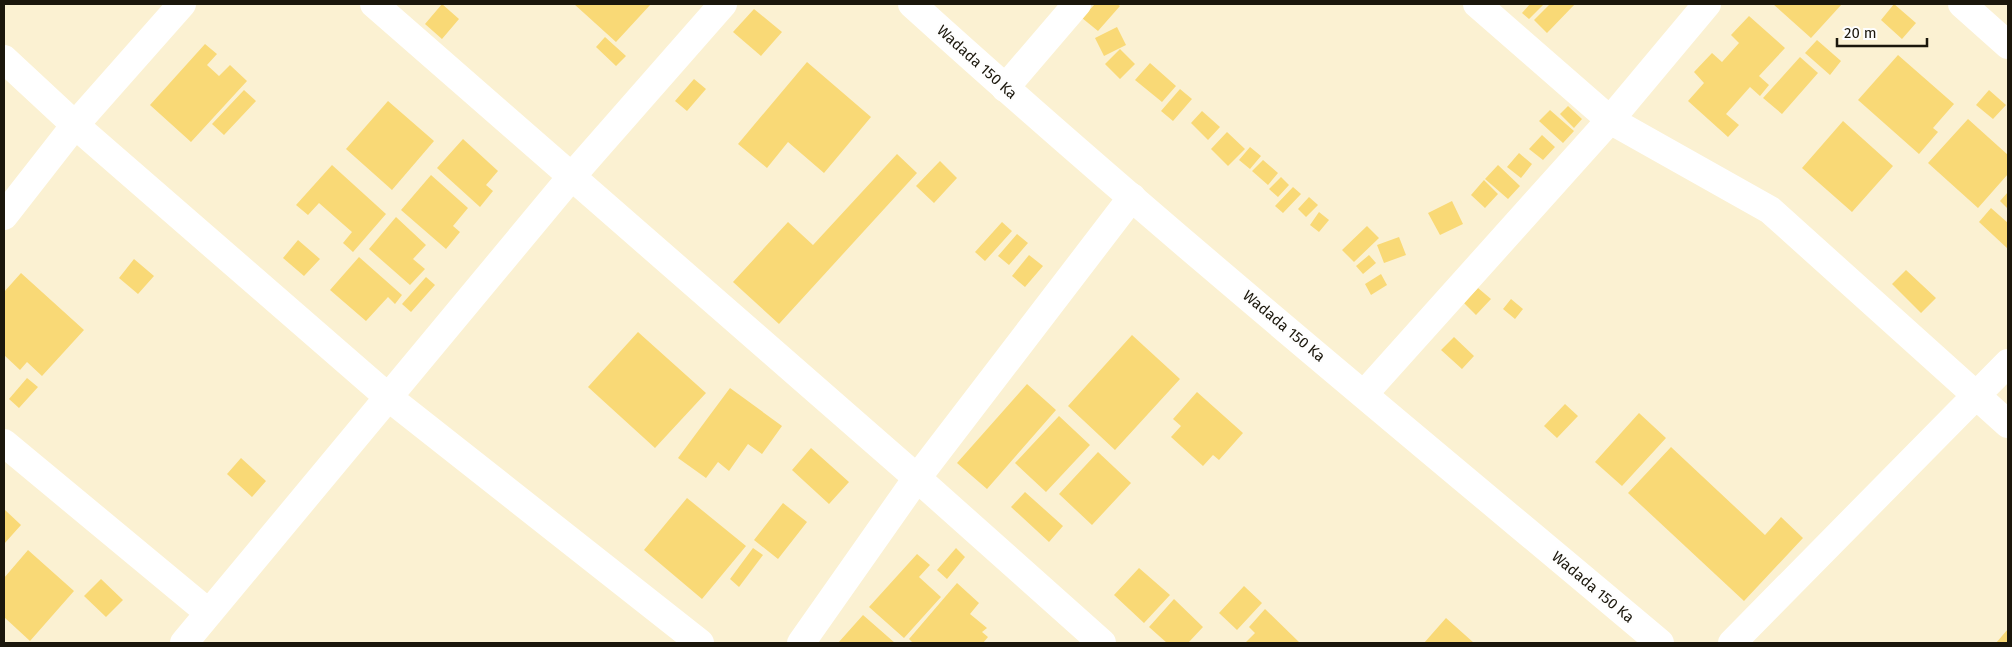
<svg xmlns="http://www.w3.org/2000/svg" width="2012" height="647" font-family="'Fira Sans',sans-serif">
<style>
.building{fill:#f9d976}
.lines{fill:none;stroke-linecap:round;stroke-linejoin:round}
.street{stroke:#fff;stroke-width:28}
.secondary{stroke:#fff;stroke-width:28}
.labels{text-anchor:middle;stroke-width:5;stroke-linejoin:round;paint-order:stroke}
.street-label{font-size:15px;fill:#1b170c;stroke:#fefefe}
</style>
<rect width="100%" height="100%" fill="#fbf1d2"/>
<path class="building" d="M442,4L459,19L442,39L425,24Z
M574,4H651L616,42Z
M1095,4H1117L1120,6L1098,31L1082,18Z
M1530,4H1544L1529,19L1522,13Z
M1550,4H1575L1547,33L1534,20Z
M1773,4H1842L1811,38Z
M1894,4L1916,23L1902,39L1881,20Z
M754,9L782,32L761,56L733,32Z
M1749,16L1785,48L1759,76L1769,85L1760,96L1750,87L1726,114L1739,125L1728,137L1688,101L1704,83L1694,72L1712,53L1722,62L1739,43L1731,35Z
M1117,27L1126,45L1104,56L1095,38Z
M605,37L626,56L616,66L596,47Z
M1817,40L1841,61L1830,75L1805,53Z
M205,44L217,54L207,65L219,76L230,65L247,81L191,142L150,105Z
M1120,49L1135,64L1120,79L1105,64Z
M1898,55L1954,104L1933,128L1938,132L1919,154L1858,100Z
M1800,57L1818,73L1782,114L1763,98Z
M807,62L871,117L824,173L788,142L767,168L738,144Z
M1150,63L1176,86L1162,102L1135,80Z
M694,79L706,89L687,111L675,101Z
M1180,89L1192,99L1173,121L1161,111Z
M244,90L256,101L224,135L212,124Z
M1989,90L2006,105L1993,119L1976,105Z
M388,101L434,141L392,190L346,149Z
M1568,106L1582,119L1574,128L1560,114Z
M1550,110L1574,131L1563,143L1539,121Z
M1202,111L1220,127L1208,140L1191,123Z
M1968,119L2008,155V174L1978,208L1928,163Z
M1843,121L1893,166L1852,212L1802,168Z
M1227,132L1245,149L1228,166L1211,149Z
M1542,135L1555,147L1543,160L1529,149Z
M463,139L498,171L486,185L493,191L480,207L437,168Z
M1250,147L1261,156L1250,169L1239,160Z
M1519,153L1532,164L1521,178L1507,167Z
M897,154L917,173L779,324L733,282L788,222L813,245Z
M1263,160L1278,173L1268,185L1252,171Z
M940,161L957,178L934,203L916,186Z
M332,165L386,214L353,252L343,243L352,232L319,203L308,215L296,205Z
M1498,165L1520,186L1508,199L1485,179Z
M431,175L468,208L453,226L460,232L446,249L401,210Z
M1281,177L1289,185L1278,197L1269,189Z
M1484,180L1498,194L1485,208L1471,195Z
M1293,187L1301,194L1283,213L1275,206Z
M2008,192V209L2000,201Z
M1309,197L1318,205L1306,217L1298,209Z
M1452,201L1463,224L1440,235L1428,213Z
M1991,208L2008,223V249L1979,222Z
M1319,212L1329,220L1319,232L1310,225Z
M396,217L426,245L413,259L425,269L410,285L369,249Z
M1002,222L1012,231L985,261L975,252Z
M1367,226L1379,238L1354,262L1342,250Z
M1017,234L1028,243L1009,265L998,256Z
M1399,237L1406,255L1384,263L1377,245Z
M298,240L320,259L304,276L283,258Z
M1029,255L1043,266L1025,287L1012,276Z
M1369,255L1376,263L1363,274L1356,266Z
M359,257L402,295L395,304L388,297L366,321L330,290Z
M134,259L154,276L138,294L119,278Z
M1906,270L1936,298L1921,313L1892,284Z
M21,273L84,330L42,376L27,362L20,370L4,355V292Z
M1381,274L1387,285L1371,295L1365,284Z
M426,277L435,285L411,312L402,304Z
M1478,288L1491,299L1476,315L1464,303Z
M1511,299L1523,309L1515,319L1503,309Z
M638,332L706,393L655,448L588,387Z
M1132,335L1180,379L1115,450L1068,406Z
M1454,337L1474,356L1462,369L1441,350Z
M27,378L38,387L19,408L9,399Z
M1027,384L1056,410L987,489L957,463Z
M730,388L782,426L762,454L748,444L729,471L718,462L706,478L678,458Z
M1197,392L1243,433L1219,460L1213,455L1203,466L1171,437L1181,426L1173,419Z
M1565,404L1578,416L1557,438L1544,426Z
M1639,413L1666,438L1622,486L1595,462Z
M1059,416L1090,445L1046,492L1015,463Z
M1671,447L1765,535L1781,517L1803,538L1744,601L1628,493Z
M811,448L849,482L829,504L792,470Z
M1098,452L1131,483L1092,525L1059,494Z
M241,458L266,481L252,497L227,474Z
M1025,492L1063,526L1049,542L1011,507Z
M687,498L746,546L702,599L644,550Z
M783,503L807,522L778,559L754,540Z
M4,509L21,525L4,544Z
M753,548L763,555L739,587L730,579Z
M956,548L965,557L947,579L937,570Z
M28,550L74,591L30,641L4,617V578Z
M917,554L930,565L919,577L941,597L904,638L869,607Z
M1139,568L1170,595L1144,623L1114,595Z
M101,579L123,600L106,617L84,596Z
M957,583L979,603L970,614L987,628L982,632L988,637L983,643H913L909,639Z
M1244,586L1262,603L1237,630L1219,613Z
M1174,599L1203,627L1188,643H1167L1149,627Z
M1265,609L1300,643H1245L1255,633L1249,627Z
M863,615L895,643H838Z
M1446,618L1474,643H1424Z
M2008,629V643H1996Z"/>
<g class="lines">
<path class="street" d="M374,4L917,478L1102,643
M1477,4L1610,120L1770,210L2008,424
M1962,4L2008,45
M4,59L75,125L388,397L700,643
M1005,88L1077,4
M4,216L75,125L182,4
M1364,394L1610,120L1707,4
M4,443L209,613
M184,643L572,176L723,4
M801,643L917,478L1132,197
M1732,643L2008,363"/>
<path class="secondary" d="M912,4C1155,224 1409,432 1660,643"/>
</g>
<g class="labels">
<g class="street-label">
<text transform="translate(977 62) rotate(42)" y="5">Wadada 150 Ka</text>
<text transform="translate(1284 326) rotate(40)" y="5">Wadada 150 Ka</text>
<text transform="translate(1593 587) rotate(40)" y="5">Wadada 150 Ka</text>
</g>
</g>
<rect width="2012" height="647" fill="none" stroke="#1b170c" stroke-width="10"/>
<path d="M1837 38v8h90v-8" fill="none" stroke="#1b170c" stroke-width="2.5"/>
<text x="1844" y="38" font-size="15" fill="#1b170c" stroke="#fefefe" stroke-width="4" paint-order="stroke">20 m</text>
</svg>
